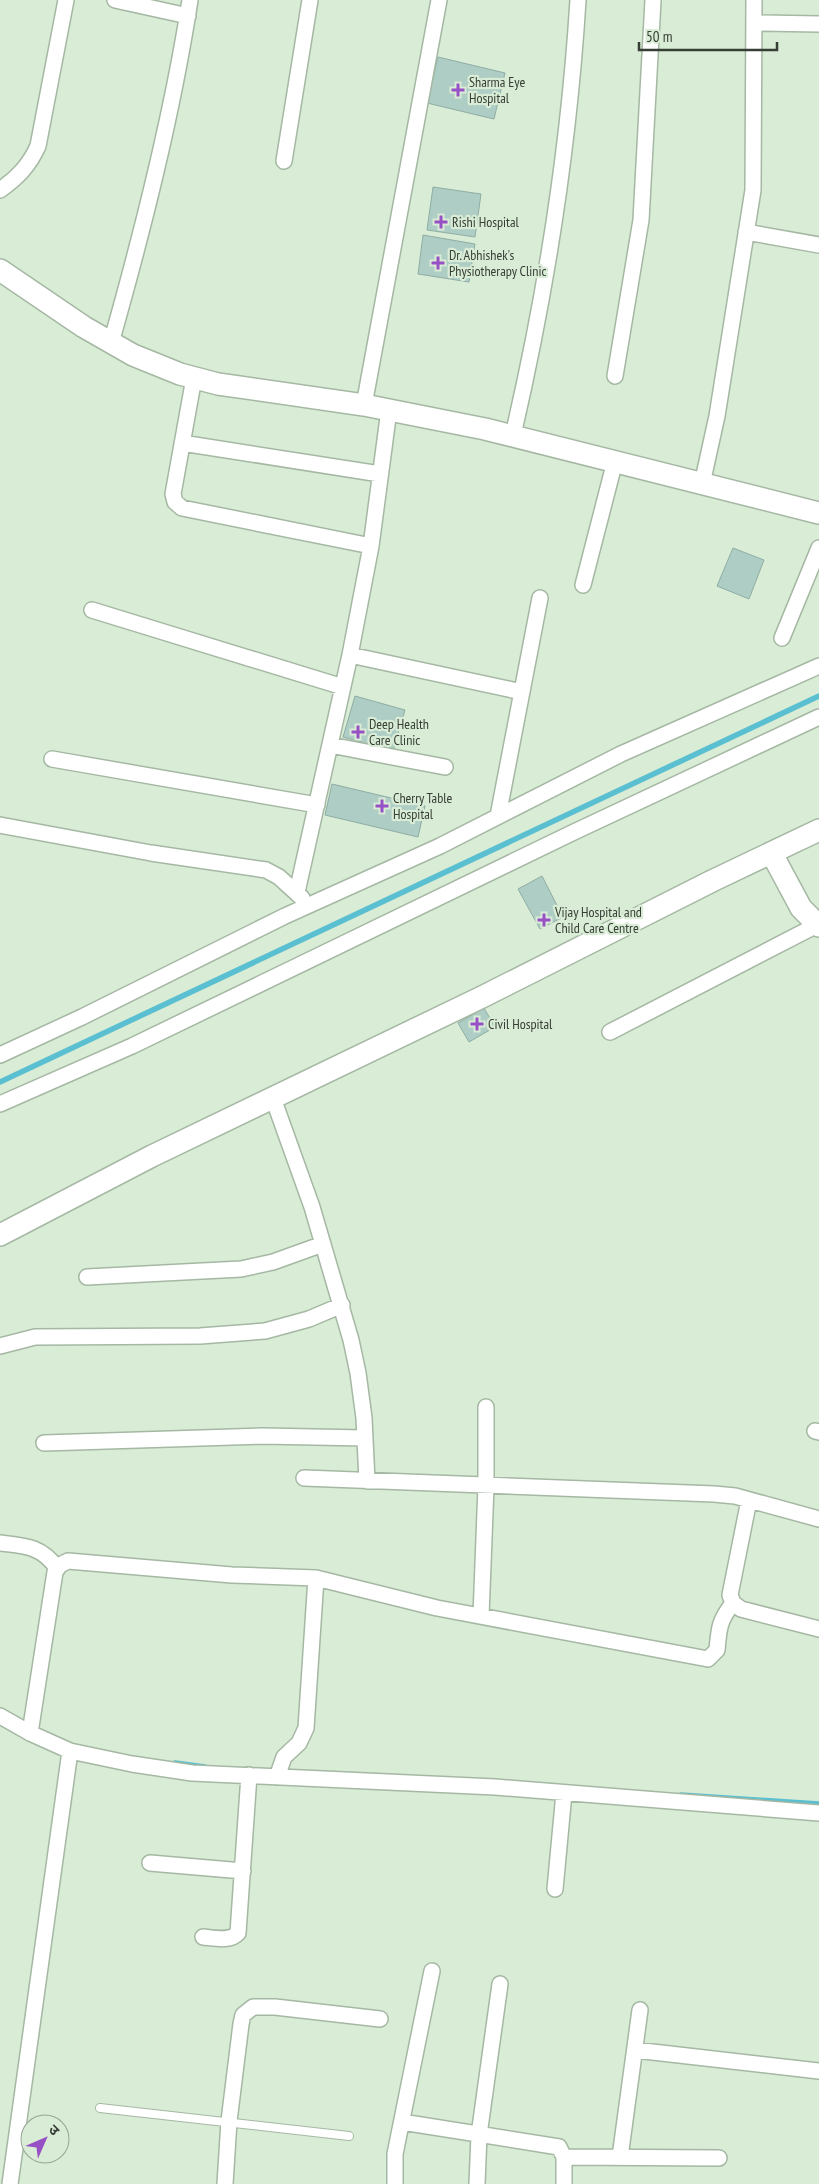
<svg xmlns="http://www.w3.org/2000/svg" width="819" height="2184" font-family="'PT Sans Narrow','Noto Sans Devanagari',sans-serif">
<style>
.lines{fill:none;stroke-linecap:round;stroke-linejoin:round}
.stream{stroke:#5abfd0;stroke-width:5.5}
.building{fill:#aecdc4;stroke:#8fada5}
.lane-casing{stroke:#a5b8a3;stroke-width:10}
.street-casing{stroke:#a5b8a3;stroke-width:18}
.secondary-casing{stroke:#a5b8a3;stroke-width:24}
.lane{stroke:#fff;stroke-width:8}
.street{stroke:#fff;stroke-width:15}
.secondary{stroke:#fff;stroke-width:21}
.poi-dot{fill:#9851c4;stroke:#d9ecd6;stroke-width:2}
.labels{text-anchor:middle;stroke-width:4.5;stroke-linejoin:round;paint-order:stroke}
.poi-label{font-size:14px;fill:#363e35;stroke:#d9ecd6;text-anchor:start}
</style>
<rect width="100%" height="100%" fill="#d9ecd6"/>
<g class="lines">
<path class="stream" d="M0,1082L819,696
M175,1763L205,1767
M681,1795L819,1804"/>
</g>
<path class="building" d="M438,57L505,73L494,119L427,103Z
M433,187L481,194L475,237L427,230Z
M423,235L475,244L469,282L418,274Z
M733,548L764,560L749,599L717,586Z
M355,696L405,710L393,751L343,737Z
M332,784L425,806L418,837L325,815Z
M542,876L563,917L540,929L518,889Z
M484,1008L495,1027L469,1042L458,1023Z"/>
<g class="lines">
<g class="lane-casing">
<path id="lane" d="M100,2108L349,2136"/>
</g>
<g class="street-casing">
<path id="street" d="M115,0L188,16
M754,23L819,24
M284,161L310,0
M0,190C17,178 29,166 38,146L66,0
M746,232L819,245
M111,343C143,230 172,116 190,0
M615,376L641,220L653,0
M194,378L173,494L175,502L182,508L371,546
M364,405L439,0
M513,435C546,293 569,146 578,0
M182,443L380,474
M702,484L717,416L753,190L754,0
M583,585L615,461
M92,610L343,687
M782,638L819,548
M350,655L522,692
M330,745L445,767
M52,759L317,805
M498,816L540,598
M0,825L151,853L266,870L279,877L302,898
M297,892L350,655L371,546L389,410
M610,1032L817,925
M0,1055L82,1017L285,916L440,846L621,754L819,666
M273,1098L312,1207L351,1340L358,1373L364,1418L367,1481
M0,1104L132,1046L574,832L819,717
M87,1277L241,1269L273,1262L323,1244
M0,1346L35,1337L200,1336L265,1331L309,1319L342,1305
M815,1431L819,1432
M44,1443L262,1436L365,1438
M304,1478L714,1494L735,1496L819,1519
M749,1500L730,1595L733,1603L741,1609L819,1629
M0,1543C26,1546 41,1546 57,1568
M481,1616L486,1486V1407
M0,1716L30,1733L70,1751L132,1764L192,1773L495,1787L819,1813
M30,1733L55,1572L60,1565L68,1561L232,1575L316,1578L437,1608L708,1659L717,1650C719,1628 719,1621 733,1603
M277,1777L284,1757L299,1743L306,1728L316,1578
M150,1863L243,1871
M555,1889L564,1793
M203,1937C214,1938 230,1942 238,1933L249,1775
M635,2050L819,2071
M402,2122L559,2147L564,2157V2184
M564,2157L719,2158
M620,2157L640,2010
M10,2184L70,1751
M225,2184L229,2121L241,2024L243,2015L253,2007H275L380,2019
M395,2184V2154L432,1971
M477,2184L479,2135L500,1984"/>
</g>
<g class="secondary-casing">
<path id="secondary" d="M0,270L84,327L133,355L180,374L218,384L364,405L485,429L819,513
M772,854L801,908L819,926
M0,1235L152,1156L482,997L712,881L819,830"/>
</g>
<use href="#lane" class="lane"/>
<use href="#street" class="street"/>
<use href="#secondary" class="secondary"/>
</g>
<g class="poi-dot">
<path d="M455.5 82.5h5v5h5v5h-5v5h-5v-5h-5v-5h5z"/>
<path d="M438.5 214.5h5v5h5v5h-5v5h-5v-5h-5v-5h5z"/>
<path d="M435.5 255.5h5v5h5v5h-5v5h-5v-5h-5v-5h5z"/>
<path d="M355.5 724.5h5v5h5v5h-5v5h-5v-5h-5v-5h5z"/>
<path d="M379.5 798.5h5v5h5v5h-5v5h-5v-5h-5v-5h5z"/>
<path d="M541.5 912.5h5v5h5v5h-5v5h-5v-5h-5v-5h5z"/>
<path d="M474.5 1016.5h5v5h5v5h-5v5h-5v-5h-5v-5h5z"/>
</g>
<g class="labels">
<g class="poi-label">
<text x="469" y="87">Sharma Eye<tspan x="469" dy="16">Hospital</tspan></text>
<text x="452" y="227">Rishi Hospital</text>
<text x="449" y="260">Dr. Abhishek's<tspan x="449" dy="16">Physiotherapy Clinic</tspan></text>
<text x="369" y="729">Deep Health<tspan x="369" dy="16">Care Clinic</tspan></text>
<text x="393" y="803">Cherry Table<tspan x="393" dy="16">Hospital</tspan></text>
<text x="555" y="917">Vijay Hospital and<tspan x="555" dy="16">Child Care Centre</tspan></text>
<text x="488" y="1029">Civil Hospital</text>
</g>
</g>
<g transform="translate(45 2139) rotate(45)"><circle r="24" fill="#d9ecd6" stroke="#98a696"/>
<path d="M0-4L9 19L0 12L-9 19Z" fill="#9851c4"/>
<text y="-8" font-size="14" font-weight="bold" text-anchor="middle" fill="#363e35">उ</text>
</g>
<path d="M639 42v8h138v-8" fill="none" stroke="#363e35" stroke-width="2.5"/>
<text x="646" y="42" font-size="15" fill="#363e35" stroke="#d9ecd6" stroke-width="4" paint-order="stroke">50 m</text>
</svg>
